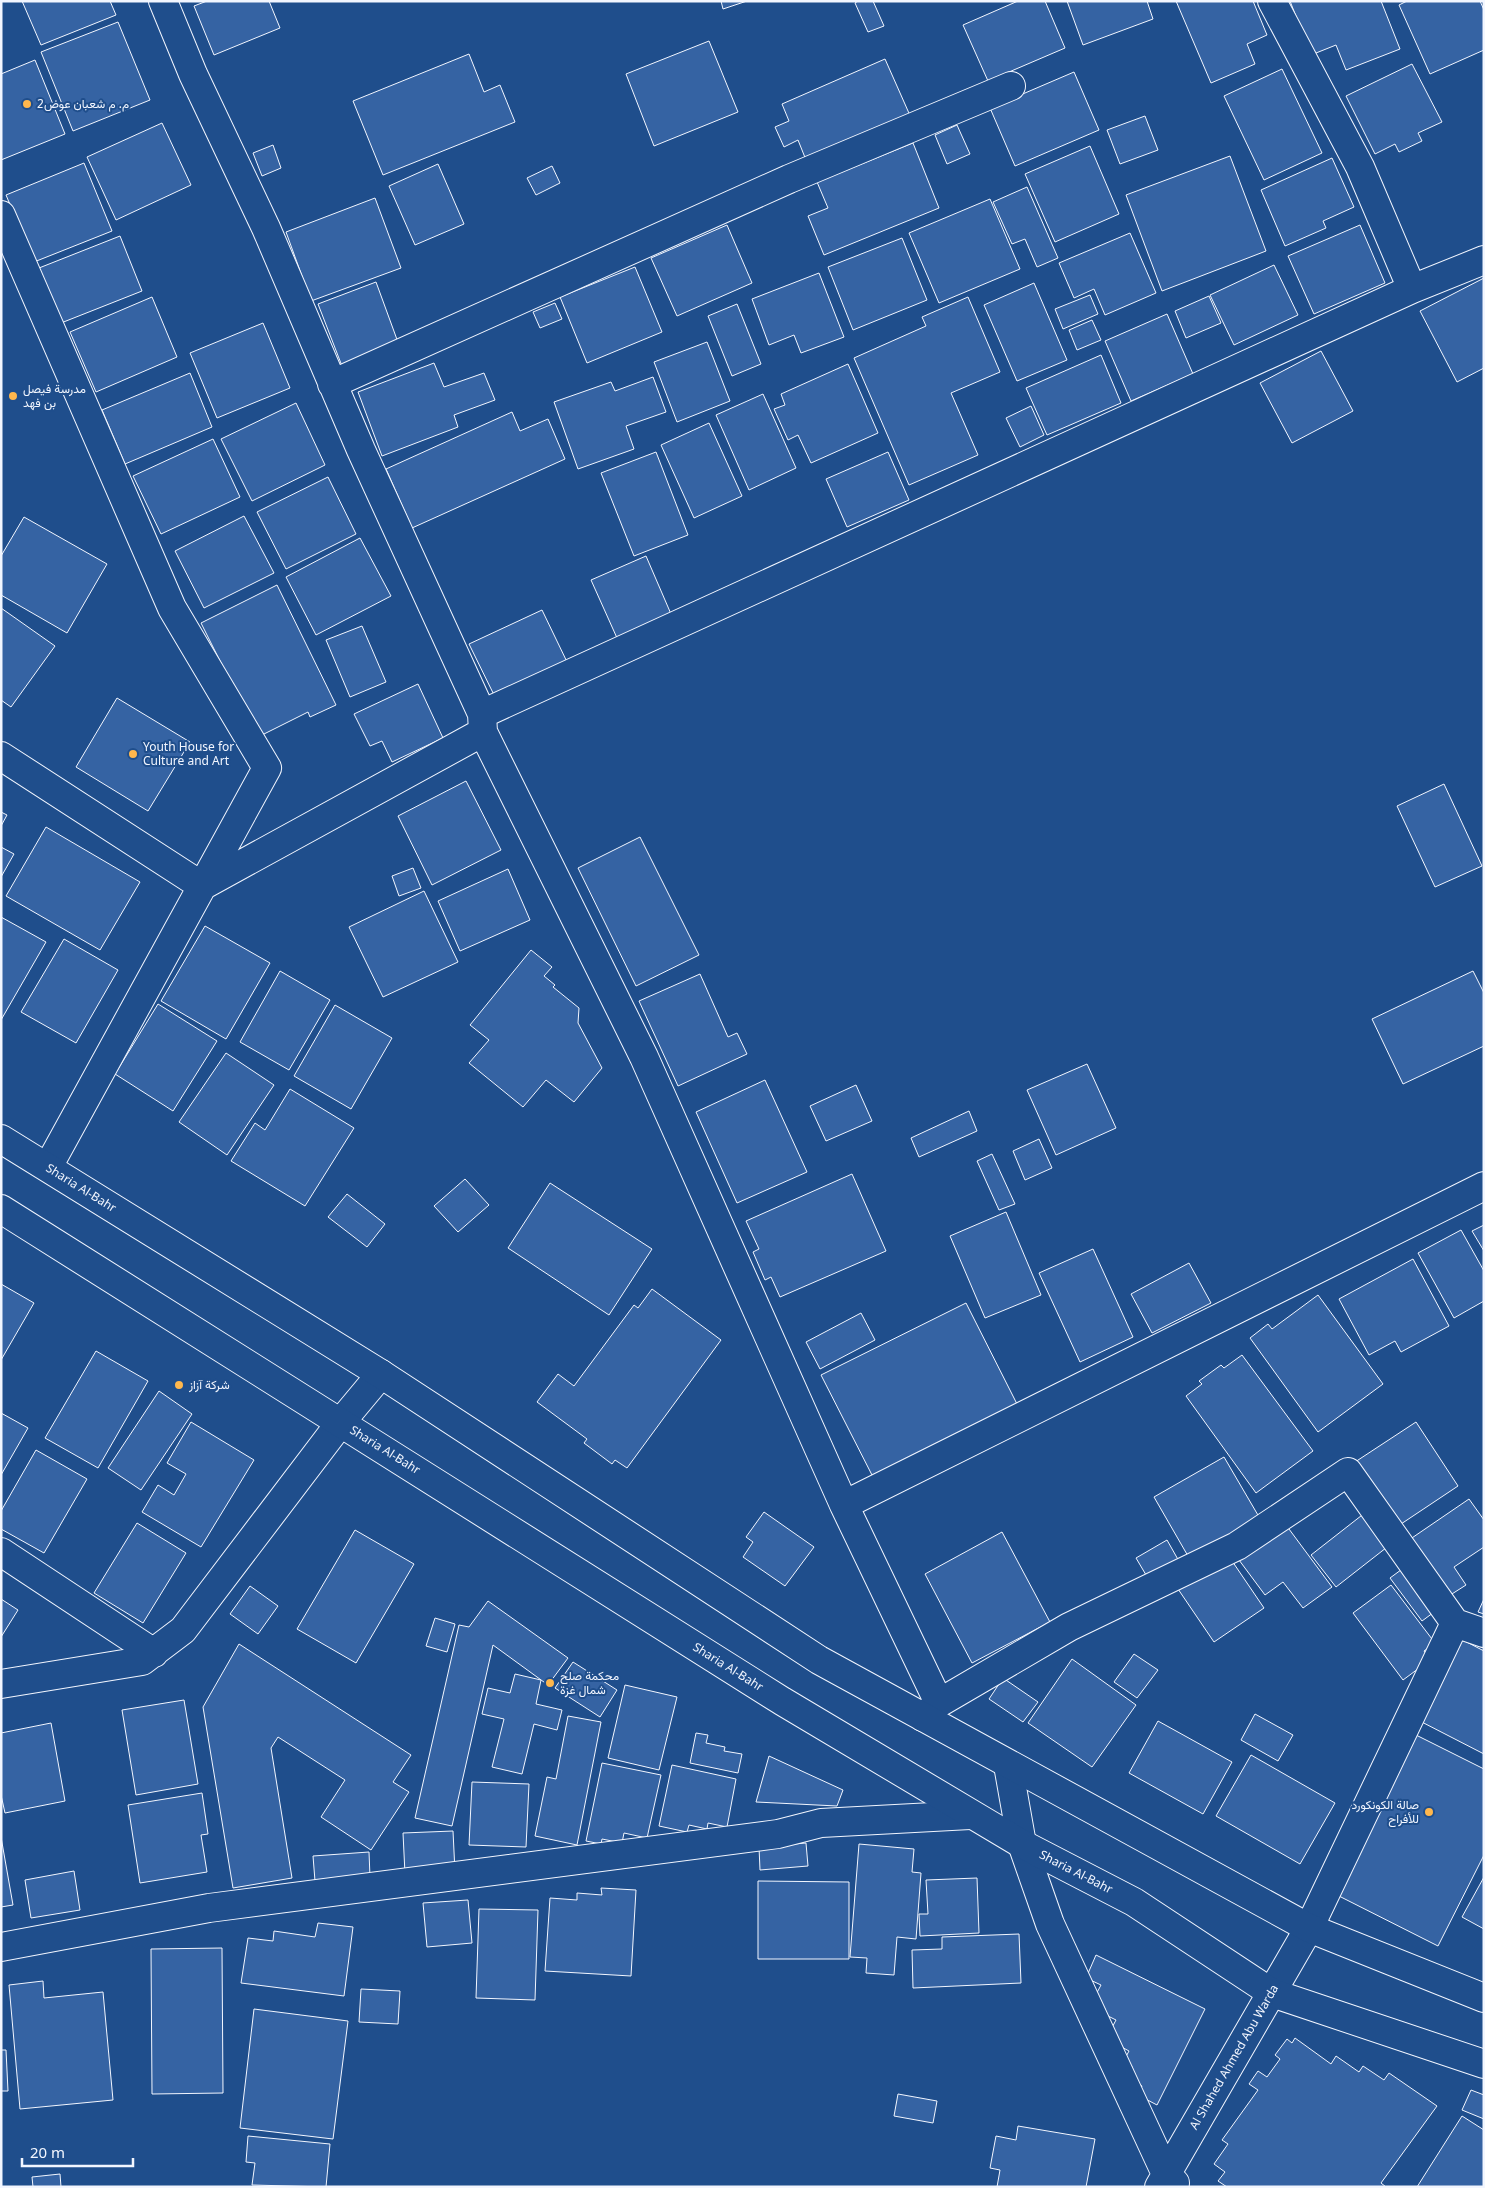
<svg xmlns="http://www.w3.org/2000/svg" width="1485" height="2188" font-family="'Noto Sans',Vazirmatn,sans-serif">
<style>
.building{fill:#3563a3;stroke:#f2f6ff}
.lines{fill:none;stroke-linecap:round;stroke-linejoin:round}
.minor-casing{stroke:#f2f6ff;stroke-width:30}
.major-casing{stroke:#f2f6ff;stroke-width:30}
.minor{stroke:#1f4e8c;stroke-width:28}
.major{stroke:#1f4e8c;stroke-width:28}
.poi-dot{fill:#ffb74d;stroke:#1f4e8c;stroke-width:2}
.labels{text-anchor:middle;stroke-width:4;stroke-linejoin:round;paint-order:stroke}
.poi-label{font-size:12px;fill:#f2f6ff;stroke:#1f4e8c;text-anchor:start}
.street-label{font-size:12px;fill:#f2f6ff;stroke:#1f4e8c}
</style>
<rect width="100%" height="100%" fill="#1f4e8c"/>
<path class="building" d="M22,1H110L116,15L41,45Z
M207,1H269L280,28L214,55L194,6Z
M721,1H747L723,9Z
M858,1H873L884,26L868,32L855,3Z
M1018,1H1045L1065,48L988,81L963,25Z
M1067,1H1147L1153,19L1083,45Z
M1176,1H1253L1267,35L1247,44L1255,64L1211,83Z
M1290,1H1381L1400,49L1346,70L1336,45L1311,55Z
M1407,1H1480L1484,10V50L1430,74L1399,5Z
M118,22L150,100L73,131L41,52Z
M709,41L738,112L654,146L626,74Z
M469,54L484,92L500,85L515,122L383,175L353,101Z
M885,59L912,120L808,165L798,140L784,147L775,127L789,121L782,104Z
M35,60L65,134L1,160V74Z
M1412,64L1442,122L1418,133L1422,141L1399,152L1395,144L1375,154L1346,96Z
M1282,69L1322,153L1264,180L1224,96Z
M1074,72L1099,130L1015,166L990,108Z
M1145,116L1158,150L1120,164L1107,130Z
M162,123L191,185L116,220L87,157Z
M957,125L970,154L947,164L935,135Z
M913,143L939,208L824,255L808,216L828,208L817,182Z
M273,145L281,168L262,176L253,153Z
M1090,146L1119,214L1055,242L1025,174Z
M1230,156L1266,251L1162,291L1126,195Z
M1332,158L1354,207L1323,221L1326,228L1285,246L1261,190Z
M84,163L112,231L34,262L6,195Z
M438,164L464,224L415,245L389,186Z
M552,166L560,183L536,195L527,178Z
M1027,187L1058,258L1037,267L1025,239L1012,244L993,202Z
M375,198L401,268L311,301L286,232Z
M990,199L1020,269L939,303L909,233Z
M727,225L752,283L677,316L651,258Z
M1360,225L1385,283L1314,314L1288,256Z
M1130,233L1156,293L1105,315L1094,289L1074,298L1059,263Z
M120,236L142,291L61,323L39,268Z
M902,238L927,300L853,330L828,267Z
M1274,265L1298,315L1234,345L1210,295Z
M635,267L662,332L587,363L560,297Z
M819,273L844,337L801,353L794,335L769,345L752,299Z
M1484,278V368L1457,382L1420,311Z
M376,282L399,345L342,366L318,304Z
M1034,283L1067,360L1017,381L984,305Z
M1090,295L1098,314L1063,329L1055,309Z
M1209,296L1221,323L1186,338L1175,311Z
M152,297L177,357L96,392L70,332Z
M968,297L1000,372L951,393L978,455L909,485L854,358L926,326L922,317Z
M555,303L562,319L540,328L533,312Z
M737,304L761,364L732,376L708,316Z
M1167,314L1193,374L1131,401L1105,341Z
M1092,320L1101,340L1077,350L1069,330Z
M263,323L290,388L217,418L190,353Z
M707,342L730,401L677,422L654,362Z
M1321,351L1353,411L1292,443L1260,383Z
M1101,355L1121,403L1047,435L1026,388Z
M434,363L444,387L484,373L495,400L454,415L458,427L382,456L358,392Z
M848,364L878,433L811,463L798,435L788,440L774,409L785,405L781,394Z
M190,373L212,427L125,464L102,410Z
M653,377L666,412L626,426L634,449L578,469L554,402L611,382L615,391Z
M763,394L796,468L749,490L716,415Z
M296,403L325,465L252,501L221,439Z
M1031,406L1044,435L1020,447L1006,418Z
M512,412L520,431L548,419L565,459L412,528L386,469Z
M709,423L742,496L694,518L661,445Z
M213,439L240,497L161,534L133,476Z
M656,452L688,535L634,556L601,473Z
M888,452L909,500L847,527L826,479Z
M328,477L356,534L286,569L257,512Z
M244,516L274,573L204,608L175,551Z
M24,517L107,564L67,633L1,595V556Z
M360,538L391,596L316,635L286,577Z
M646,556L671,614L617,638L591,580Z
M277,585L336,705L310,717L308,712L258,737L201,623Z
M1,608L55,646L11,707L1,700Z
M542,610L569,666L497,701L469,644Z
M362,626L386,682L350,697L326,640Z
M418,684L443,738L392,762L382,741L370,746L354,714Z
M117,698L190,742L148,811L76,767Z
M466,781L501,850L432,885L398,816Z
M1444,784L1482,866L1435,887L1397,806Z
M1,812L7,815L1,826Z
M46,827L140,882L100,950L6,896Z
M640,837L699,955L636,986L578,868Z
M1,847L14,854L1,877Z
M413,868L421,888L399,896L392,876Z
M508,869L530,920L460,951L438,901Z
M424,891L458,962L383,997L349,927Z
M1,917L46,942L1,1020Z
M205,926L270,963L226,1039L161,1001Z
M64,939L118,970L76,1043L21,1012Z
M531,950L552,967L544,976L555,985L553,987L579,1008L578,1023L602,1068L574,1102L546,1080L523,1107L469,1063L489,1040L470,1025Z
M280,971L330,1000L289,1070L240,1042Z
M1473,971L1484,993V1046L1403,1084L1372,1019Z
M700,974L728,1037L737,1033L747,1054L678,1086L639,1001Z
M158,1004L217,1041L173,1111L115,1074Z
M335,1005L392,1038L351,1109L294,1076Z
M226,1053L274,1085L227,1155L179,1122Z
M1087,1064L1116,1128L1056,1155L1027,1090Z
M765,1080L807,1172L737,1203L696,1112Z
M856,1085L872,1121L826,1141L810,1106Z
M290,1089L354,1128L305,1206L231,1161L255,1123L265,1130Z
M969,1111L977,1131L919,1157L911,1138Z
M1039,1139L1052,1168L1025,1180L1013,1151Z
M992,1154L1015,1204L999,1210L977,1161Z
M852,1174L886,1251L780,1297L771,1277L765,1280L753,1252L759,1249L746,1221Z
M465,1179L489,1205L458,1232L434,1206Z
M550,1183L652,1249L609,1315L508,1248Z
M347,1194L385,1224L367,1247L328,1217Z
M1006,1212L1041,1295L985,1318L950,1236Z
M1484,1225V1251L1472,1231Z
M1461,1230L1484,1271V1301L1454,1318L1418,1253Z
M1093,1249L1133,1337L1080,1362L1039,1273Z
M1413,1259L1449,1326L1401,1352L1395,1341L1369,1355L1339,1299Z
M1189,1263L1211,1303L1152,1333L1131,1294Z
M1,1284L34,1303L1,1360Z
M652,1289L721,1340L627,1468L615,1460L612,1464L584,1443L587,1439L537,1402L558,1374L574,1386L634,1305L638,1308Z
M1318,1295L1383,1384L1318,1432L1250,1338L1268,1324L1272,1329Z
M966,1303L1017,1404L873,1477L821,1375Z
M861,1313L875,1340L820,1369L806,1342Z
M96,1351L148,1381L98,1468L45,1438Z
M1242,1355L1313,1451L1256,1493L1186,1396L1202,1384L1199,1381L1221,1365L1224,1368Z
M159,1391L192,1414L141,1490L108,1468Z
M1,1413L28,1428L1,1475Z
M191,1422L254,1460L201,1547L142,1512L158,1485L174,1495L186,1474L167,1463Z
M1416,1422L1458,1486L1395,1528L1352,1464Z
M36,1450L87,1479L44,1553L1,1529V1511Z
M1224,1457L1262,1522L1192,1563L1154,1497Z
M1469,1499L1484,1520V1547L1454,1567L1466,1585L1444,1599L1406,1542Z
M764,1512L814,1547L785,1586L743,1557L753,1542L746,1537Z
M1366,1512L1391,1544L1336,1587L1311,1555Z
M137,1523L186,1553L143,1623L94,1593Z
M1286,1525L1332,1587L1303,1608L1283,1582L1265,1595L1239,1560Z
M355,1530L414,1564L356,1663L297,1629Z
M1002,1532L1050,1622L972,1663L925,1574Z
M1167,1540L1180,1563L1149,1580L1136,1558Z
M1228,1555L1264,1608L1214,1642L1178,1589Z
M1409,1564L1441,1607L1422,1621L1390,1578Z
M1391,1585L1435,1643L1424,1651L1430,1660L1403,1680L1353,1613Z
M250,1586L278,1606L258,1634L230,1614Z
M1,1599L18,1610L1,1637Z
M1484,1599V1614L1478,1612Z
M488,1601L568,1658L548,1685L493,1645L452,1826L415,1818L459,1625L469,1627Z
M435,1618L455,1624L447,1652L426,1646Z
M1457,1637L1484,1651V1754L1414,1718Z
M239,1644L411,1755L393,1782L409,1792L371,1850L321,1817L345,1780L278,1737L271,1748L292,1878L233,1888L203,1707Z
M1134,1654L1158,1670L1137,1698L1114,1682Z
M1072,1659L1136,1705L1092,1767L1028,1723Z
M573,1662L617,1690L600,1717L555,1688Z
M515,1674L541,1680L536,1704L562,1710L557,1730L534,1724L522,1774L492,1767L504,1719L482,1714L488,1688L510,1693Z
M1003,1678L1038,1702L1023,1722L989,1699Z
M625,1685L677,1697L659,1770L608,1758Z
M184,1700L198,1784L136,1795L122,1710Z
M1255,1714L1293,1735L1278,1761L1241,1740Z
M568,1716L601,1722L577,1845L535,1836L547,1777L556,1779Z
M1158,1721L1232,1762L1203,1814L1129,1773Z
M51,1723L65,1801L5,1813L1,1795V1733Z
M696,1733L708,1735L706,1743L725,1747L724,1751L742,1754L738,1773L690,1763Z
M1414,1734L1484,1769V1855L1438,1946L1333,1893Z
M1251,1755L1335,1803L1300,1864L1216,1816Z
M769,1756L843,1790L837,1806L756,1802Z
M602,1763L661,1775L647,1838L624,1833L622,1843L602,1839L601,1844L586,1841Z
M672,1765L736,1779L727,1827L708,1823L707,1829L689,1825L687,1832L659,1826Z
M472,1782L529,1784L526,1847L469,1845Z
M202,1793L208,1834L201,1835L207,1872L140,1883L128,1805Z
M453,1831L455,1872L405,1874L403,1833Z
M1,1837L13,1905L1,1907Z
M806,1843L808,1866L760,1870L759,1847Z
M859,1844L914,1849L912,1872L921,1873L916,1939L897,1937L894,1975L866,1973L867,1958L850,1957Z
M369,1852L370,1877L315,1881L313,1856Z
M74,1871L80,1910L31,1918L25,1880Z
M1484,1877V1929L1462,1917Z
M977,1878L979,1933L920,1936L919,1914H928L926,1880Z
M758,1881L849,1882V1959H758Z
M601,1888L636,1890L631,1976L545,1971L550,1898L577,1900V1893L602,1895Z
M468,1900L472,1943L427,1947L423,1903Z
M479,1909L538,1910L535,2000L476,1998Z
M318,1923L353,1927L344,1996L241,1983L248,1938L273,1941L274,1931L315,1937Z
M1019,1934L1021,1983L913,1988L912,1950L942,1949V1937Z
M222,1948L223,2093L152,2094L151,1949Z
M1096,1955L1205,2009L1157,2105L1138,2095L1142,2086L1126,2077L1132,2066L1123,2062L1129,2051L1116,2044L1108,2035L1116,2020L1102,2013L1105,2008L1092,2002L1101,1985L1086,1978Z
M43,1981L44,1998L103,1992L113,2100L20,2109L9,1985Z
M361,1989L400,1991L398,2024L359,2022Z
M254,2009L348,2021L333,2139L240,2128Z
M1295,2038L1331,2064L1336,2056L1359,2072L1363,2066L1384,2080L1389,2073L1437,2106L1381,2183L1386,2187H1227L1218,2181L1225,2172L1214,2164L1228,2144L1222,2140L1258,2090L1249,2084L1258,2071L1267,2077L1280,2059L1275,2055L1287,2039L1292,2043Z
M1,2050H6L8,2091H1Z
M1471,2090L1484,2095V2119L1462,2110Z
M898,2094L937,2101L933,2123L894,2116Z
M1462,2116L1484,2130V2187H1417Z
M1018,2126L1095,2139L1086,2187H997L1000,2170L990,2168L996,2136L1016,2140Z
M248,2136L330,2144L326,2187L252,2185L255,2163L246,2162Z
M60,2174L61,2187H33L32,2177Z"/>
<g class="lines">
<g class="minor-casing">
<path id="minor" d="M163,1L193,74L266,228L361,450L482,714L483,732L644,1057L844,1505L939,1703L923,1717
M1272,1L1360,167L1412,289
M1,215L172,608L267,768L48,1167
M332,384L789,179L1011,86
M482,714L1412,289L1484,260
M1,756L202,886
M202,886L483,732
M844,1505L1484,1186
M1,1552L154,1653
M1,1684L142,1661L183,1630L341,1422L381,1374
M939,1703L1069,1627L1237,1546L1348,1472L1455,1623L1484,1633
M1008,1765L1022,1844L1050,1924L1166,2174L1175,2183
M1,1947L209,1908L778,1834L821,1823L970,1815
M1159,2187L1309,1928L1455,1623"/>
</g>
<g class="major-casing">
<path id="major" d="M1,1139L381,1374L819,1660L1309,1928L1484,1998
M1,1209L782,1701L1022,1844L1134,1902L1272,1993L1484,2064"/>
</g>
<use href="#minor" class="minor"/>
<use href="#major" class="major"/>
</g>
<g class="poi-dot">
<circle cx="27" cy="104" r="5"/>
<circle cx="13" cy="396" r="5"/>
<circle cx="133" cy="754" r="5"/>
<circle cx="179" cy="1385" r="5"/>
<circle cx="550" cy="1683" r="5"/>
<circle cx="1429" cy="1812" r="5"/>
</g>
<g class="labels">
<g class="poi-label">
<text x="37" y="108">م. م شعبان عوض2</text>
<text x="23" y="393">مدرسة فيصل<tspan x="23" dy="14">بن فهد</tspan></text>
<text x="143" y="751">Youth House for<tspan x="143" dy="14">Culture and Art</tspan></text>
<text x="189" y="1389">شركة آزاز</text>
<text x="560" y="1680">محكمة صلح<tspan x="560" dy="14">شمال غزة</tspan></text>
<text x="1419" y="1809" text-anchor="end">صالة الكونكورد<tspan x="1419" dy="14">للأفراح</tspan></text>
</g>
<g class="street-label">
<text transform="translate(81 1188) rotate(32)" y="4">Sharia Al-Bahr</text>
<text transform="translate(385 1450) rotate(32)" y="4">Sharia Al-Bahr</text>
<text transform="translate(728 1667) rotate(32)" y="4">Sharia Al-Bahr</text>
<text transform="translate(1076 1872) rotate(27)" y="4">Sharia Al-Bahr</text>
<text transform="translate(1234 2057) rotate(-60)" y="4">Al Shahed Ahmed Abu Warda</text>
</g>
</g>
<rect width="1485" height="2188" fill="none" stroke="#f2f6ff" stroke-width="5"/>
<path d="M22 2158v8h111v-8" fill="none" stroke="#f2f6ff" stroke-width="2.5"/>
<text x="30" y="2158" font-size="15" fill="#f2f6ff" stroke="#1f4e8c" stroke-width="4" paint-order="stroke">20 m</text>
</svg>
